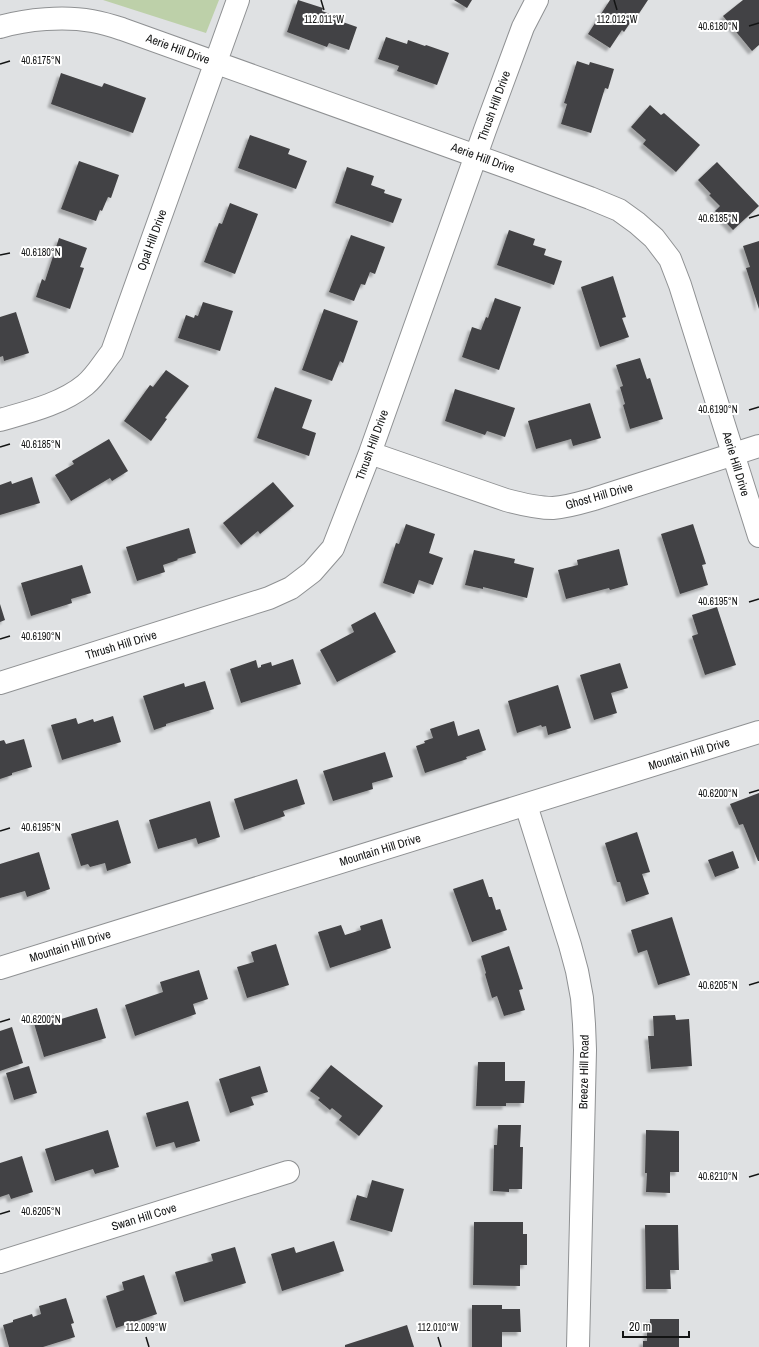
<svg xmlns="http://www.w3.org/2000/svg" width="759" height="1347" font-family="'Archivo Narrow',sans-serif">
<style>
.green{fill:#bdd0a9}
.building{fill:#434244;filter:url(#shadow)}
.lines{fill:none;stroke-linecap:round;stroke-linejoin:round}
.minor-casing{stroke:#8f9193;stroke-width:24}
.minor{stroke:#fff;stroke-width:22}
.ticks{fill:none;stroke:#131414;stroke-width:1.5}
.labels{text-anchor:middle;stroke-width:4;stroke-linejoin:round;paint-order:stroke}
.street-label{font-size:12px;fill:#131414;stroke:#fff}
.ticks-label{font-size:10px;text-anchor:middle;fill:#131414;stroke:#fff;stroke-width:4;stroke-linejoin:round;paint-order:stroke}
</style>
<defs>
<filter id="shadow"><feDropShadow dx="-3.5" dy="3.5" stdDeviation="1" flood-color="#0004"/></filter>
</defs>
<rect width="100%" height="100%" fill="#dfe1e3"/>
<path class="green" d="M103,0H219L206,33Z"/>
<path class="building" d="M298,0L323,8L322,11L338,17L337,20L357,27L349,50L329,43L327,47L287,32Z
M454,0H472L467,8Z
M610,0H648L636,18L634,17L624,32L622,30L610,48L588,34Z
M743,0H759V45L752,51L723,16Z
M386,37L407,44L408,40L425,46L426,45L449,53L437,85L397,71L399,66L378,59Z
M577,61L589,65L590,62L614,69L608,89L605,88L591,133L561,124L567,104L564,103Z
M61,73L102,87L104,83L146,98L133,133L51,104Z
M650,105L661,115L664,113L700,145L676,172L643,144L646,140L631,127Z
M250,135L290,149L288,154L307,161L296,189L238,168Z
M79,161L119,175L111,198L108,197L102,211L100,210L96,221L61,209Z
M717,162L759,206L733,230L715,211L720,206L709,195L711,194L698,180Z
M347,167L374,176L371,185L385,190L384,193L402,199L393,223L335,203Z
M230,203L258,214L235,274L204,262L219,223L222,224Z
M509,230L535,239L533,245L546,249L544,255L562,261L554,285L497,265Z
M351,235L385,247L375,274L370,272L365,285L361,284L354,301L329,292Z
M59,238L87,248L80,267L84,268L70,309L36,297L42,279L45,281Z
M759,241V309L746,268L750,267L743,246Z
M613,276L626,317L622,318L629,337L600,347L581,287Z
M495,298L521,307L499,370L462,357L472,327L481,330L486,317L488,318Z
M203,302L233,311L220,351L178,338L186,315L194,318L195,315L198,316Z
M324,309L358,321L343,363L340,361L332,381L302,370Z
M16,312L29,353L4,361L3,356L0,357V317Z
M640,358L647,379L650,378L663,419L630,429L623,405L625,404L620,387L623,386L616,365Z
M166,370L189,386L165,418L167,419L151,441L124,421L150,385L153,387Z
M275,387L312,400L302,428L316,433L309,456L257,438Z
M455,389L515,408L505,437L487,431L485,435L445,421Z
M590,403L601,438L573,446L571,439L536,449L528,421Z
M109,439L128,471L112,481L110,478L71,501L55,475L74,464L72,461Z
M32,477L40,503L0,515V485L11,481L12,484Z
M273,482L294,506L260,534L258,531L241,545L223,523Z
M406,524L435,534L429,553L443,558L433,585L419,580L414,594L383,583L396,543L399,544Z
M693,524L706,564L702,565L708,585L680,594L661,534Z
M189,528L196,553L177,559L178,560L163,565L165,572L137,581L126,547Z
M619,549L628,585L610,590L609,588L566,599L558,570L578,565L577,560Z
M474,550L515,559L514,563L534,568L527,598L483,587V589L465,585Z
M82,565L91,593L71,599L72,603L31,616L21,583Z
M0,604L5,620L0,622Z
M717,607L736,665L705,675L692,636L698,634L692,615Z
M375,612L396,652L337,682L320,650L354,632L351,625Z
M293,659L301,684L241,703L230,669L256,660L258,668L261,667V665L271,662L272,666Z
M620,663L628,688L611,693L617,713L594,720L580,675Z
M205,681L214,709L166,724V726L154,730L143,696L184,683L185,687Z
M558,685L571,728L548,735L546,726L542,727L541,725L517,733L508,701Z
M113,716L121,742L62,760L51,725L76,718L78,724L93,719L94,722Z
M454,721L458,736L479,729L486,750L466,757L467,759L425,773L416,746L425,743L424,741L433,738L430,729Z
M24,739L32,767L12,773V775L0,779V741L4,740L6,744Z
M385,752L393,777L372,783L373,789L333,801L323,771Z
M297,779L305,804L283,811L285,816L244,830L234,799Z
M759,793V861H758L743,824L739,825L730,804Z
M210,801L220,837L198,844L196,838L158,849L149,820Z
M118,820L131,863L107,871L105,863L90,867L88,864L81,866L71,834Z
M637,832L650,872L642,874L649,894L626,902L620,882H617L605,843Z
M733,851L739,868L715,877L708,860Z
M39,852L50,889L27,897L25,891L0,898V864Z
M483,879L489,897H492L496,910L500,909L507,930L472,942L453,889Z
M672,917L690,975L658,985L647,950L638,953L631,930Z
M382,919L391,948L330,968L318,932L341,925L345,935L361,930L360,926Z
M276,944L289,985L247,998L237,967L254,962L251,952Z
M509,946L523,989L519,990L525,1010L504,1016L497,996L492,998L485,974L486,973L481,956Z
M199,970L208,999L193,1004L196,1014L135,1036L125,1005L163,992L160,982Z
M97,1008L106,1038L44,1057L33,1020L55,1013L58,1020Z
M675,1015L676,1020L689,1019L692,1066L651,1069L648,1036H654L653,1016Z
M12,1027L23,1063L0,1071V1031Z
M478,1062H505V1081H525L524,1103H506V1106H476Z
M331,1065L383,1106L359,1136L339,1120L342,1116L332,1108L330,1110L318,1100L320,1098L310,1091Z
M29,1066L37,1093L14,1100L6,1073Z
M260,1066L268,1092L251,1097L254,1105L230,1113L219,1079Z
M188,1101L200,1141L176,1148L174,1142L156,1147L146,1113Z
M498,1125H521L520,1147H523L522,1189H509V1192L493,1191L494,1145H497Z
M108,1130L119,1167L95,1174L93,1169L55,1181L45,1149Z
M646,1130L679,1131V1172H670V1193L646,1192L647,1173H645Z
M22,1156L33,1192L11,1199L9,1194L0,1197V1163Z
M372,1180L404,1189L392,1232L350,1220L357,1195L367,1198Z
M474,1222H523V1234H527V1265H520V1286L473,1285Z
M645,1225H678L679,1270H670L671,1289H646Z
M334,1241L344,1271L282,1291L271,1254L294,1247L296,1253Z
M235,1247L246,1283L184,1302L175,1272L213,1261L211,1254Z
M144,1275L157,1314L116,1328L106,1296L124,1290L122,1282Z
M66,1298L74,1323L71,1324L75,1337L43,1347H9L3,1325L13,1322V1320L32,1314L33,1317L41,1314L39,1306Z
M472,1305H502V1309H520L521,1332H502V1347H472Z
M650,1319H679V1347H643V1341H647V1329H650Z
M407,1325L414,1347H345V1345Z"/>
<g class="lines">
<g class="minor-casing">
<path id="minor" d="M0,27C27,19 64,16 92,21C103,23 113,26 122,29L512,169L590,198L619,210L637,223L654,238L670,259L680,285L759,536
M0,420C28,412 62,404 85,385C96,376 103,363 112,352L238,0
M370,453L506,500C521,504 537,508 553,508C567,507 580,503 594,499L759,446
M0,683L269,598L291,588L312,572L333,548L370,453L485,130L523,27L537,0
M526,805L570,945L577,971L582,998L584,1024L585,1050L578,1347
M0,968L759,732
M0,1262L288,1172"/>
</g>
<use href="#minor" class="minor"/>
</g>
<path class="ticks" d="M321,0L324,10M614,0L617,10M749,26L759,23M0,64L10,61M749,218L759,215M0,255L10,253M749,410L759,407M0,447L10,444M749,602L759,599M0,639L10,636M749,793L759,790M0,831L10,828M749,985L759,982M0,1022L10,1019M749,1177L759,1174M0,1214L10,1211M146,1337L149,1347M438,1337L441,1347"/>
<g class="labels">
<g class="street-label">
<text transform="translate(178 49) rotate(20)" y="4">Aerie Hill Drive</text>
<text transform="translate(494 106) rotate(-70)" y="4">Thrush Hill Drive</text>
<text transform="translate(483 158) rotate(20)" y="4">Aerie Hill Drive</text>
<text transform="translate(152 240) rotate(-70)" y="4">Opal Hill Drive</text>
<text transform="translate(372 445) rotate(-70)" y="4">Thrush Hill Drive</text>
<text transform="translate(736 464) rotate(73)" y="4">Aerie Hill Drive</text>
<text transform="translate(599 496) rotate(-16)" y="4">Ghost Hill Drive</text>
<text transform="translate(121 645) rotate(-17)" y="4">Thrush Hill Drive</text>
<text transform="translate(689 754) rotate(-17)" y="4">Mountain Hill Drive</text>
<text transform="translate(380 850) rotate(-17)" y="4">Mountain Hill Drive</text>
<text transform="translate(70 946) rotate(-17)" y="4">Mountain Hill Drive</text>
<text transform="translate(584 1072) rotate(-89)" y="4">Breeze Hill Road</text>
<text transform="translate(144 1217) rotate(-17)" y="4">Swan Hill Cove</text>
</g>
</g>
<g class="ticks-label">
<text x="324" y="23">112.011°W</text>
<text x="617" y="23">112.012°W</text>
<text x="718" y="30">40.6180°N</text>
<text x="41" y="64">40.6175°N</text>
<text x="718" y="222">40.6185°N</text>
<text x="41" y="256">40.6180°N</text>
<text x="718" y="413">40.6190°N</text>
<text x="41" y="448">40.6185°N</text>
<text x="718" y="605">40.6195°N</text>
<text x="41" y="640">40.6190°N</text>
<text x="718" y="797">40.6200°N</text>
<text x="41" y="831">40.6195°N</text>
<text x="718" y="989">40.6205°N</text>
<text x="41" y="1023">40.6200°N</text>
<text x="718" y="1180">40.6210°N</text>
<text x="41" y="1215">40.6205°N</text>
<text x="146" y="1331">112.009°W</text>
<text x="438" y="1331">112.010°W</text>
</g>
<path d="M623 1331v6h66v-6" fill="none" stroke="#131414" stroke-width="2"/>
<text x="629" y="1331" font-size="12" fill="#131414" stroke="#ffffff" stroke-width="3" paint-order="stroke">20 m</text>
</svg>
